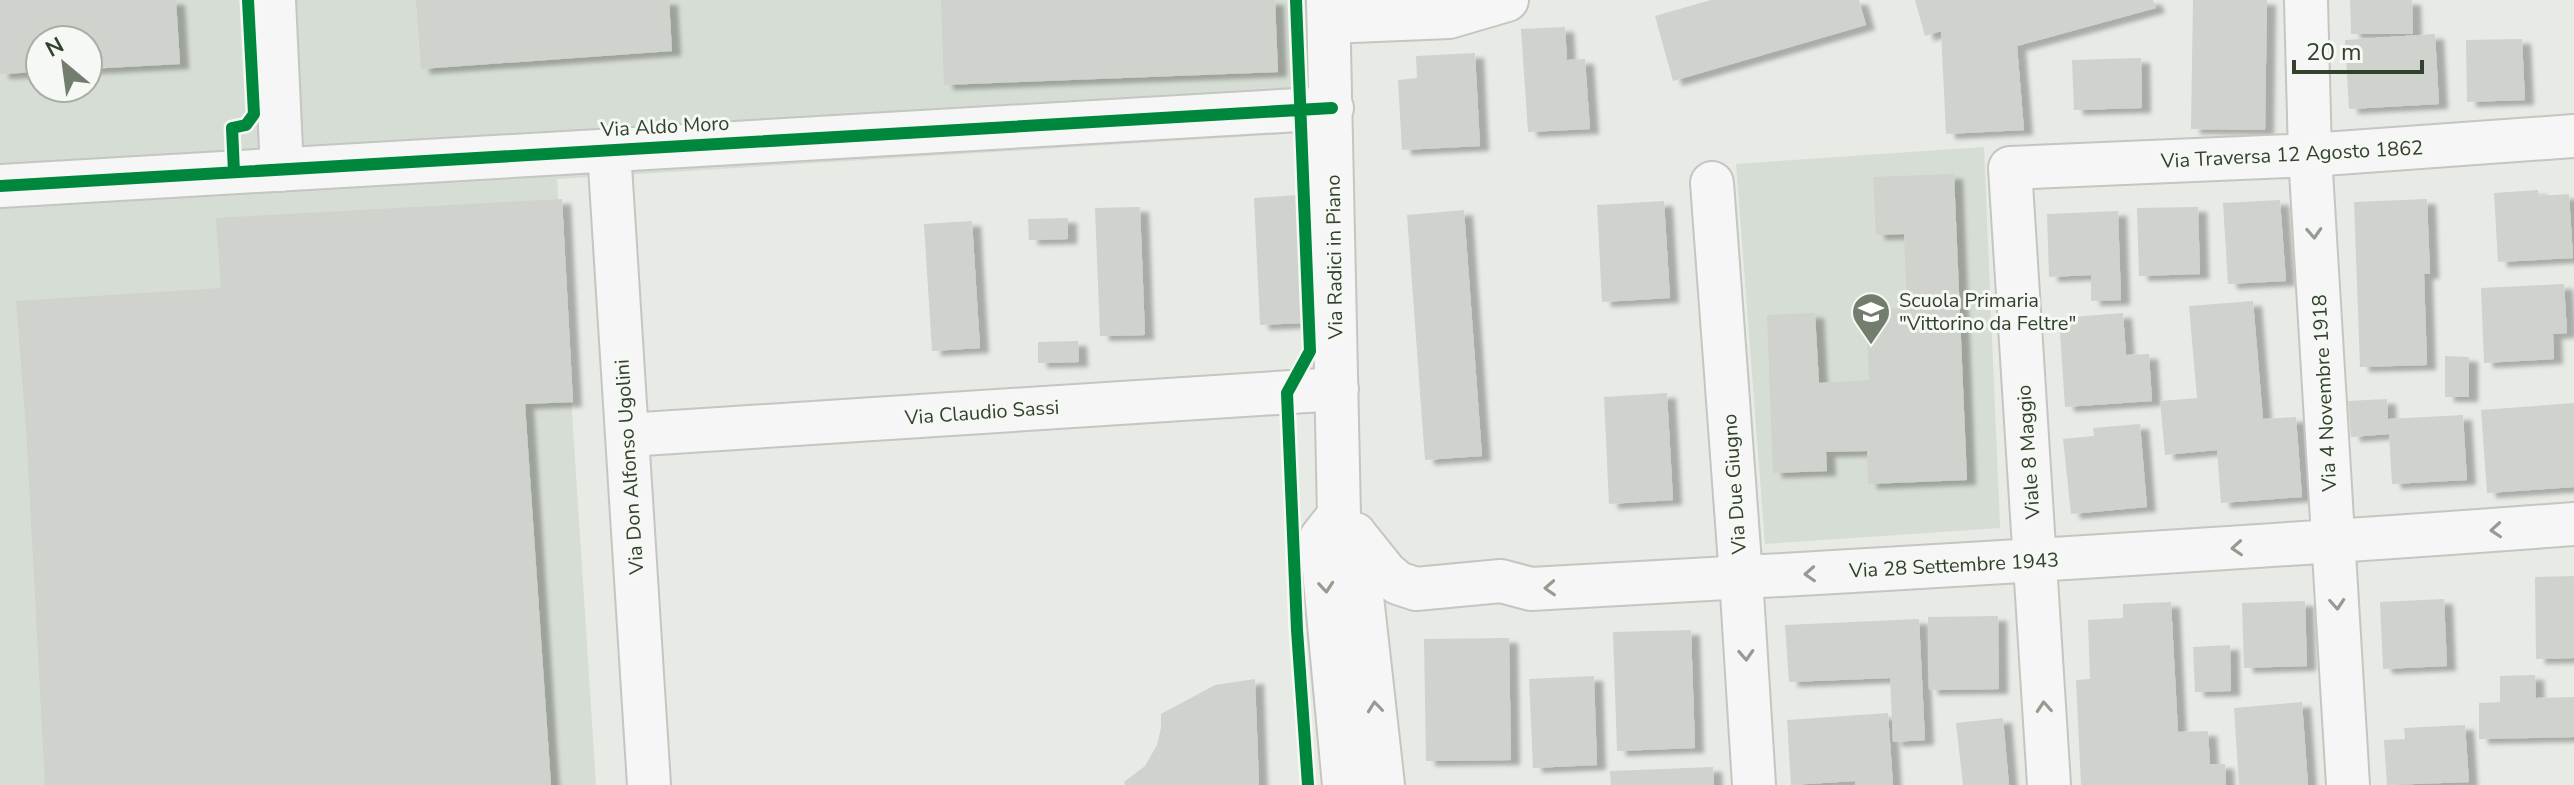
<svg xmlns="http://www.w3.org/2000/svg" width="2574" height="785" font-family="'Nunito Sans',sans-serif">
<style>
.built{fill:#d6ddd4;fill-rule:evenodd}
.building{fill:#cfd2cd;filter:url(#shadow)}
.lines{fill:none;stroke-linecap:round;stroke-linejoin:round}
.minor-casing{stroke:#c3c6c1;stroke-width:46}
.minor{stroke:#f5f6f5;stroke-width:42}
.cycleway-casing{stroke:#f5f8f4;stroke-width:17}
.cycleway{stroke:#00873e;stroke-width:12}
.oneway{stroke:#949c90}
.labels{text-anchor:middle;stroke-width:6;stroke-linejoin:round;paint-order:stroke}
.street-label{font-size:20px;fill:#33422c;stroke:#f5f8f4}
.poi-label{font-size:20px;fill:#33422c;stroke:#f5f8f4;text-anchor:start}
</style>
<defs>
<filter id="shadow"><feDropShadow dx="9" dy="5" stdDeviation="2" flood-color="#0004"/></filter>
</defs>
<rect width="100%" height="100%" fill="#e7eae5"/>
<path class="built" d="M0,0H1342L1350,130L557,179L596,785H0ZM40,40H88V88H40Z
M1984,147L2000,528L1765,544L1736,164Z"/>
<path class="building" d="M0,0H176L180,64L88,69V40H40V72L0,74Z
M416,0H669L672,51L421,69Z
M941,0H1275L1278,72L944,85Z
M1711,0H1859L1866,25L1673,81L1655,16Z
M1915,0H2153L2156,8L2017,46L2024,130L1946,134L1941,31L1925,36Z
M2193,0H2267L2265,130L2191,129Z
M2350,0H2412L2413,34H2351Z
M1565,27L1567,60L1585,59L1590,129L1528,132L1521,29Z
M2435,34L2439,104L2349,109L2345,40Z
M2522,39L2525,100L2467,102L2466,40Z
M1475,53L1480,146L1402,150L1398,80L1417,78L1416,56Z
M2141,58L2142,108L2074,110L2072,60Z
M1954,174L1967,480L1868,484L1867,451L1826,452L1827,471L1773,473L1767,315L1815,313L1819,383L1869,380L1866,310L1907,308L1904,234L1876,235L1873,177Z
M2538,190V196L2569,194L2573,258L2498,262L2494,193Z
M1297,195L1303,323L1260,325L1254,198Z
M562,199L573,402L525,404L551,785H45L26,427L16,301L221,288L216,218Z
M2427,199L2430,274H2424L2427,365L2360,367L2354,202Z
M2280,200L2286,281L2228,284L2223,203Z
M1664,201L1670,298L1602,302L1597,205Z
M1140,207L1145,335L1100,336L1095,208Z
M2198,207L2200,274L2139,276L2137,208Z
M1464,210L1482,456L1425,460L1407,215Z
M2118,211L2121,300L2091,301V275L2049,277L2047,214Z
M1068,218V239L1029,240L1028,219Z
M972,221L980,348L932,351L924,224Z
M2564,284L2567,333L2553,334L2554,359L2484,363L2481,288Z
M2253,301L2263,419L2296,417L2302,497L2221,503L2217,450L2165,455L2160,401L2197,398L2189,306Z
M2123,313L2126,355L2149,354L2152,401L2065,407L2059,318Z
M1078,341L1079,362L1038,363V342Z
M2445,356L2469,357V397H2445Z
M1667,393L1673,500L1609,504L1604,397Z
M2387,399L2388,419L2463,415L2467,480L2392,484L2389,434L2351,437L2348,401Z
M2574,403V487L2487,493L2481,410Z
M2140,424L2147,507L2071,514L2063,439L2094,436L2093,428Z
M2574,576V658L2536,659L2535,577Z
M2444,599L2447,666L2383,669L2380,602Z
M2305,601L2307,666L2244,668L2242,603Z
M2171,602L2178,732L2208,731L2210,764H2225L2226,785H2081L2076,680L2090,679L2088,620L2123,618V604Z
M1998,616L1999,689L1929,690L1928,617Z
M1919,619L1925,740L1893,742L1890,678L1789,682L1785,625Z
M1691,630L1695,748L1617,751L1613,632Z
M1509,638L1511,760L1426,761L1424,639Z
M2230,645L2231,691L2195,692L2193,647Z
M2535,675L2536,698L2574,697V737L2479,739V703L2500,702V676Z
M1594,676L1597,765L1533,768L1529,679Z
M1255,679L1259,785H1125L1124,782L1145,766L1157,745L1161,728V714L1215,685Z
M2302,702L2308,785H2239L2234,708Z
M1888,713L1893,785H1855V781L1791,785L1787,720Z
M2003,718L2009,785H1963L1956,723Z
M2465,725L2469,782L2387,785L2384,740L2405,739L2404,728Z
M1713,767L1714,785H1611L1610,771Z"/>
<g class="lines">
<g class="minor-casing">
<path id="minor" d="M274,0L282,170
M1328,0L1339,515L1321,538L1344,785
M2306,0L2310,155L2348,785
M1329,22L1449,17L1507,0
M609,150L649,785
M1712,183L1741,577L1754,785
M0,186L1332,108
M627,435L1337,389
M1355,534L1383,785
M1357,537L1386,573L1398,583L1416,589L1501,581L1531,589C1879,570 2227,550 2574,524
M2049,785L2010,168L2310,155L2574,136"/>
</g>
<use href="#minor" class="minor"/>
<g class="cycleway-casing">
<path id="cycleway" d="M1296,0L1310,351L1287,393L1297,630L1308,785
M234,172L232,128L246,125L254,114L248,0
M0,186L1332,108"/>
</g>
<use href="#cycleway" class="cycleway"/>
</g>
<defs><path id="oneway-chevron" d="M-2-3.5L2.5 0L-2 3.5" fill="none" stroke-width="1.6" stroke-linecap="round" stroke-linejoin="round" transform="scale(2)"/></defs>
<g class="oneway">
<use href="#oneway-chevron" transform="translate(2314 233) rotate(87)"/>
<use href="#oneway-chevron" transform="translate(2496 530) rotate(176)"/>
<use href="#oneway-chevron" transform="translate(2237 548) rotate(176)"/>
<use href="#oneway-chevron" transform="translate(1810 574) rotate(177)"/>
<use href="#oneway-chevron" transform="translate(1326 587) rotate(85)"/>
<use href="#oneway-chevron" transform="translate(1550 588) rotate(177)"/>
<use href="#oneway-chevron" transform="translate(2337 604) rotate(86)"/>
<use href="#oneway-chevron" transform="translate(1746 655) rotate(87)"/>
<use href="#oneway-chevron" transform="translate(1375 707) rotate(-96)"/>
<use href="#oneway-chevron" transform="translate(2044 707) rotate(-94)"/>
</g>
<defs>
<g id="school-pin" transform="scale(2)"><path d="M0 17L-7.5 6A9.5 9.5 0 1 1 7.5 6Z" fill="#727d6d" stroke="#f5f8f4"/><path d="M0-5L7-2L0 1L-7-2ZM-4 1L0 2.5L4 1V4Q0 6-4 4Z" fill="#fff"/></g>
</defs>
<g fill-rule="evenodd">
<use href="#school-pin" x="1871" y="312"/>
</g>
<g class="labels">
<g class="street-label">
<text transform="translate(665 126) rotate(-3)" y="7">Via Aldo Moro</text>
<text transform="translate(2292 154) rotate(-3)" y="7">Via Traversa 12 Agosto 1862</text>
<text transform="translate(1334 257) rotate(-91)" y="7">Via Radici in Piano</text>
<text transform="translate(2324 393) rotate(-93)" y="7">Via 4 Novembre 1918</text>
<text transform="translate(982 412) rotate(-4)" y="7">Via Claudio Sassi</text>
<text transform="translate(2028 452) rotate(-94)" y="7">Viale 8 Maggio</text>
<text transform="translate(629 467) rotate(-94)" y="7">Via Don Alfonso Ugolini</text>
<text transform="translate(1734 484) rotate(-94)" y="7">Via Due Giugno</text>
<text transform="translate(1954 565) rotate(-3)" y="7">Via 28 Settembre 1943</text>
</g>
<g class="poi-label">
<text x="1899" y="307">Scuola Primaria<tspan x="1899" dy="23">"Vittorino da Feltre"</tspan></text>
</g>
</g>
<g transform="translate(64 64) rotate(331)"><circle r="38" fill="#f5f8f4" stroke="#a7afa4" stroke-width="2"/>
<path d="M0-6L14 30L0 20L-14 30Z" fill="#727d6d"/>
<text y="-12" font-size="22" font-weight="bold" text-anchor="middle" fill="#33422c">N</text>
</g>
<path d="M2294 60v12h128v-12" fill="none" stroke="#33422c" stroke-width="4"/>
<text x="2306" y="60" font-size="24" fill="#33422c" stroke="#f5f8f4" stroke-width="6" paint-order="stroke">20 m</text>
</svg>
